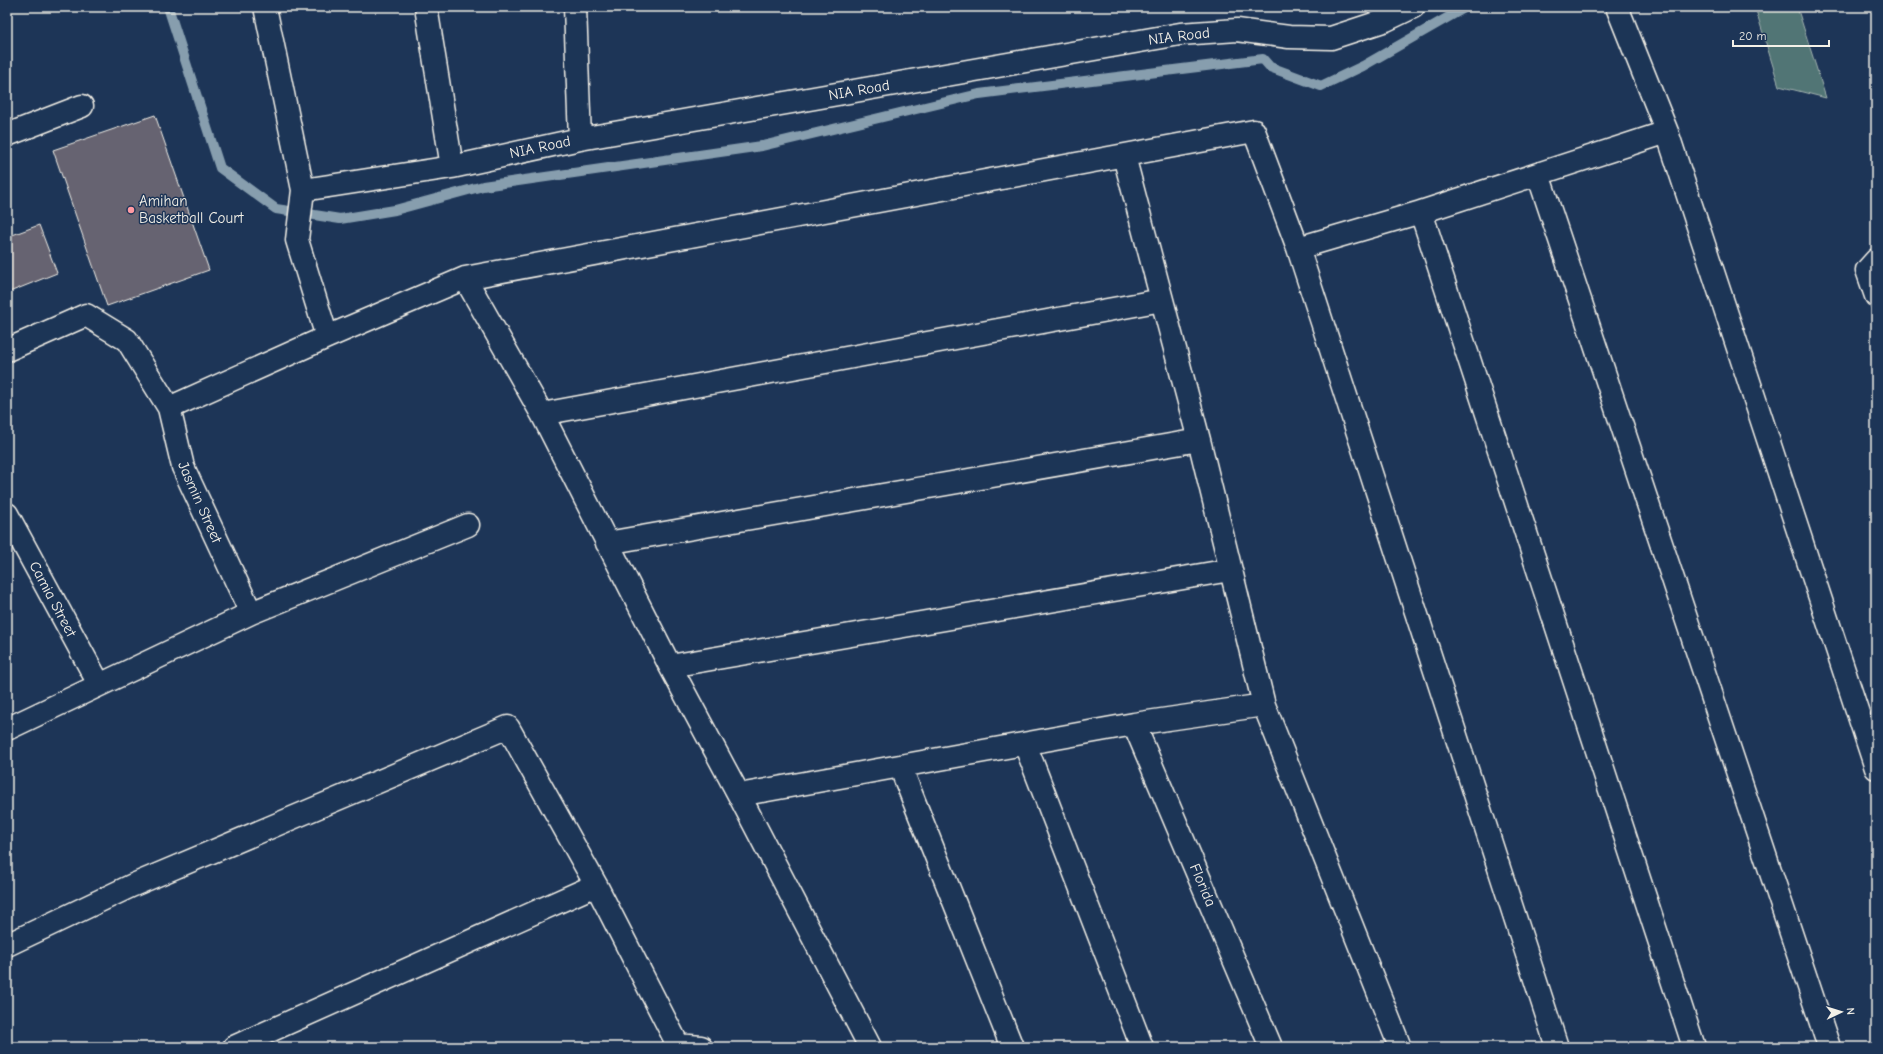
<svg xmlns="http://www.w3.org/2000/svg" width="1883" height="1054" font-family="'Comic Neue',sans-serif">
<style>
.green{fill:#517475;stroke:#a2b2ae}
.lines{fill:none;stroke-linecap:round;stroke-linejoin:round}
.stream{stroke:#879eae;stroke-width:10}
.building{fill:#666371;stroke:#f4f1e8}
.minor-casing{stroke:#f4f1e8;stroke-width:25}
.minor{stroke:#1d3557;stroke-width:22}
.poi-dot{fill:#ff9aa2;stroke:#1d3557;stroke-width:1.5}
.labels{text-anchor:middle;stroke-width:3;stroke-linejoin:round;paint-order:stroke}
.street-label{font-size:15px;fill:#f4f1e8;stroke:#1d3557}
.poi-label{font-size:15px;fill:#f4f1e8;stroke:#1d3557;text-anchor:start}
</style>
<rect width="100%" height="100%" fill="#1d3557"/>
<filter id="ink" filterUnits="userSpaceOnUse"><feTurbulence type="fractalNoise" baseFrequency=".025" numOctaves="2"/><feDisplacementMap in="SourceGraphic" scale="8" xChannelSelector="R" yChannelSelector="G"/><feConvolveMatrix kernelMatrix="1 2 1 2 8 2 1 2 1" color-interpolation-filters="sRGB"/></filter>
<g filter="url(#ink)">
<path class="green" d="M1755,7H1797L1826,98L1779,86Z"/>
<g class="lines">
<path class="stream" d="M168,7L220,168L276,209L340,219L395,210L483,186L762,146L979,94L1263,59L1270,67L1321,86L1363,66L1466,7"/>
</g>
<path class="building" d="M155,115L209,270L107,306L53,150Z
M39,225L57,273L7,293V237Z"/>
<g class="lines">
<g class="minor-casing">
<path id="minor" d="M265,7L303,190L297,240L327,337
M426,7L452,167
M575,7L580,139
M1617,7L1667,132L1876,768
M7,135L82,106
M1124,156L1199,440L1264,705L1400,1047
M1538,174L1829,1047
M303,190L452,167L580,139L1180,34L1237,30L1289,37L1331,38L1386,20L1413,7
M1421,212L1694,1047
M1298,248L1421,212L1667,132
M1876,260L1867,270L1876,296
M465,278L542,414L670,666L739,795L870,1047
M7,350L86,315L127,340L169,408L183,467L251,613
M169,408L327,337L465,278L1254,131L1298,248L1557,1047
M542,414L1162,300
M7,514L99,684
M607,543L1199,440
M670,666L1230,570
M1134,724L1271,1047
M7,729L251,613L468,525
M1025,744L1142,1047
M900,766L1012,1047
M739,795L1134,724L1264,705
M7,945L131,886L508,727L596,885L678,1045
M234,1047L596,885
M673,1047L678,1045L701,1047"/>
</g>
<use href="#minor" class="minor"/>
</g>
</g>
<circle class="poi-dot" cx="131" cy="210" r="4"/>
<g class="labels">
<g class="street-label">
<text transform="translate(1179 36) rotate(-7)" y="5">NIA Road</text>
<text transform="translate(859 90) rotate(-10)" y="5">NIA Road</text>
<text transform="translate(540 147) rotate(-12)" y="5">NIA Road</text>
<text transform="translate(200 502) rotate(66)" y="5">Jasmin Street</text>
<text transform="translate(53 599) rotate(62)" y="5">Camia Street</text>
<text transform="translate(1203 885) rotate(67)" y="5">Florida</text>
</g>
<g class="poi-label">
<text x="139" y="206">Amihan<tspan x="139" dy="17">Basketball Court</tspan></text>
</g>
</g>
<rect width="1883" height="1054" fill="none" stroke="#1d3557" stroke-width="24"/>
<rect x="12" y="12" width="1859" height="1030" fill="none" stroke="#f4f1e8" stroke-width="1.5" filter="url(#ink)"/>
<g transform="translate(1841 1012) rotate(86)" stroke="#1d3557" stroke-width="3" paint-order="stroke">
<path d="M0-3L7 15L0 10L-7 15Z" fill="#f4f1e8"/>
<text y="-6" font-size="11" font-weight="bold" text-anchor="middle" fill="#f4f1e8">N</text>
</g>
<path d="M1733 40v6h96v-6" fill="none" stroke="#f4f1e8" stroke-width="2"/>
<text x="1739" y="40" font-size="12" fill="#f4f1e8" stroke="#1d3557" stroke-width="3" paint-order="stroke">20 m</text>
</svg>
